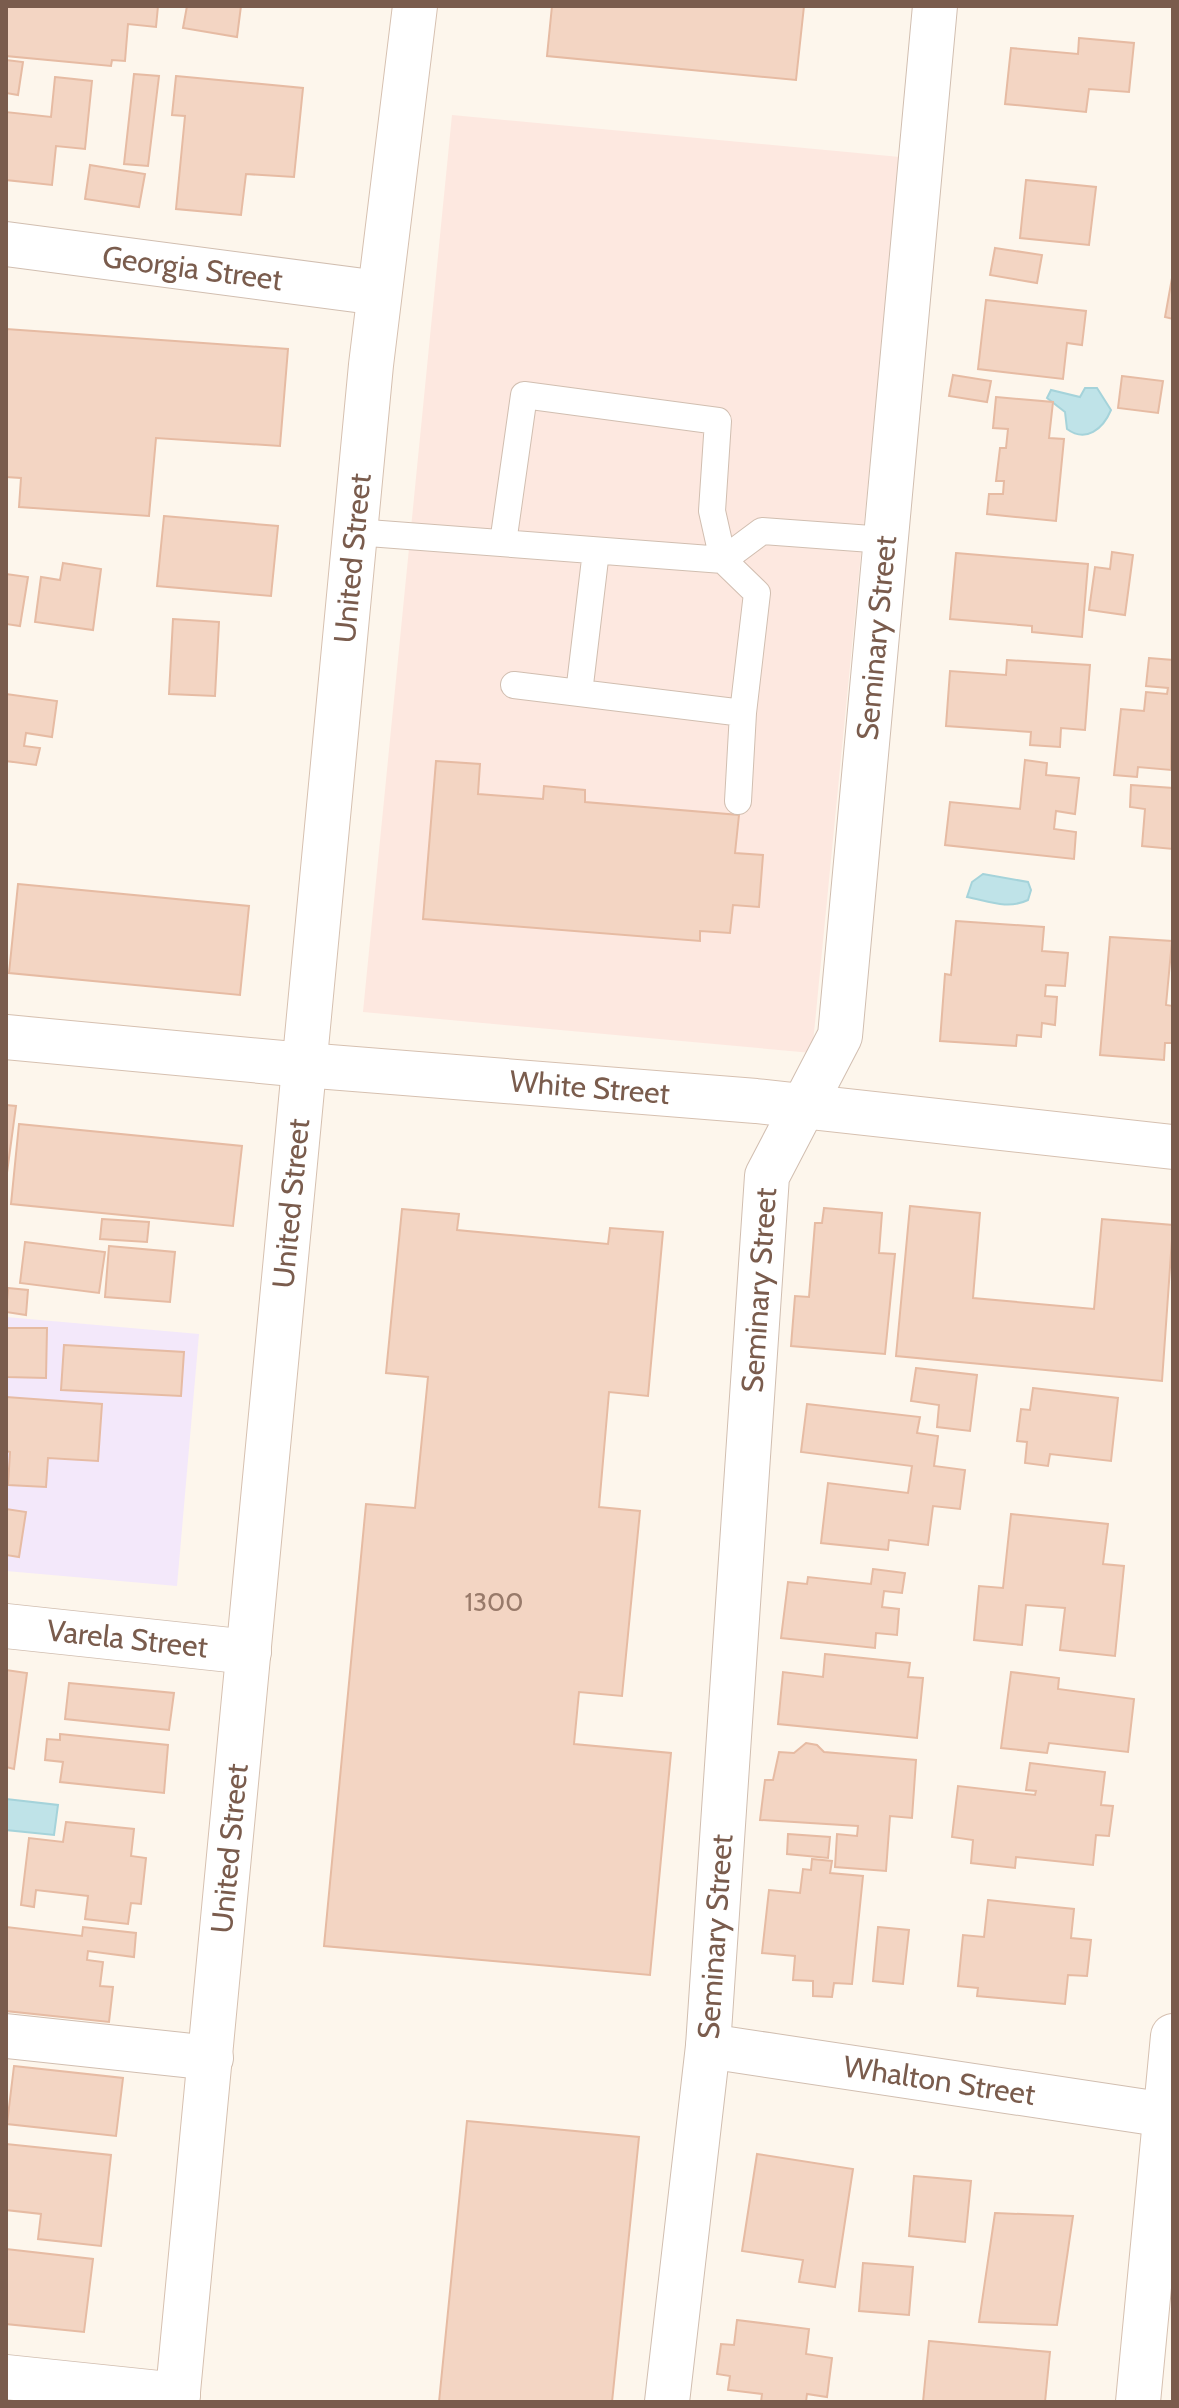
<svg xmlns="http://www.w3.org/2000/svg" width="1179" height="2408" font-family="Cabin,sans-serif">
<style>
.commercial{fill:#fde8e0}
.education{fill:#f3e8fa}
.water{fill:#bfe3e8;stroke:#a5d3da;stroke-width:2}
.building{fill:#f3d5c3;stroke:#e6bba3;stroke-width:2}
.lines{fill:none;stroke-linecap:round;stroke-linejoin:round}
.lane-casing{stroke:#d1beb0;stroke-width:28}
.street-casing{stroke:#d1beb0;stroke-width:46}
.secondary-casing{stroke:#d6c0b0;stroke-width:46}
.lane{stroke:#fff;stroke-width:26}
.street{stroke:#fff;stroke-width:44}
.secondary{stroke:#fff;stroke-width:44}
.labels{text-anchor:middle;stroke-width:6;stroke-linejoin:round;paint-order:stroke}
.number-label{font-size:26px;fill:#987a6a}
.street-label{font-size:30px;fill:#7a5c4d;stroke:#fffaf3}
</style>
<rect width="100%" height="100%" fill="#fdf6ec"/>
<path class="commercial" d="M452,115L900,157L812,1053L363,1012Z"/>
<path class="education" d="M6,1317L199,1334L177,1586L6,1571Z"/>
<path class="water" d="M1085,388H1097L1111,410C1103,429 1086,443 1067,429L1065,412L1047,398L1051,390L1080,397Z
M983,874L1028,882L1031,890L1028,900C1008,910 988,901 967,897L972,882Z
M6,1799L58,1805L54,1835L6,1830Z"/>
<path class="building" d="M6,6H158L156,27L128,24L125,61L112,60L111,66L6,56Z
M187,6H241L237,37L183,28Z
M552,6H804L796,80L547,56Z
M1079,38L1134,43L1129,92L1089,89L1086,112L1005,104L1011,48L1078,54Z
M6,60L23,62L18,95L6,93Z
M134,74L159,76L148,166L124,164Z
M176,76L303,88L294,177L246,174L241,215L176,209L185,116L172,115Z
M55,77L92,81L85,149L56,146L52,185L6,180V112L51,117Z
M90,165L145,174L139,207L85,199Z
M1026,180L1096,187L1089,245L1020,238Z
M995,248L1042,255L1037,283L990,275Z
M1172,278H1173V319L1165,317Z
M986,300L1086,311L1082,345L1067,343L1063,379L978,369Z
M6,329L288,349L280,446L156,438L149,516L19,507L21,478L6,477Z
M953,375L991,381L987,402L949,396Z
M1122,376L1163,381L1158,413L1118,408Z
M996,397L1053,402L1049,438L1064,439L1056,521L987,514L989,494H1003L1004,481H996L1000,448H1006L1008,429L993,428Z
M164,516L278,526L271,596L157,586Z
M1112,552L1133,555L1125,615L1089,610L1095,567L1110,569Z
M956,553L1088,564L1082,637L1032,632V626L950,619Z
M63,563L101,569L93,630L35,622L41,577L60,580Z
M6,574L28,577L20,626L6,624Z
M173,619L219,622L215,696L169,694Z
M1149,658L1173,660L1171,770L1138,767L1137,777L1114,775L1121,709L1144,711L1146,692L1167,694L1168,688L1146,686Z
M1007,660L1090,665L1085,730L1061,728L1060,747L1030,745L1031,732L946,726L950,671L1006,675Z
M6,694L57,701L52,737L26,733L24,746L40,748L36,765L6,761Z
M1025,760L1047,763L1046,775L1079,778L1075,814L1056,811L1054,829L1076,832L1074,859L945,845L950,802L1020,809Z
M436,761L480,764L478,794L543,799L544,786L585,790V802L739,815L735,853L763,855L759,907L733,905L730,933L700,931V941L423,919Z
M1131,785L1173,788V849L1142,846L1145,809L1130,807Z
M18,884L249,906L240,995L9,973Z
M956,921L1044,927L1042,951L1068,953L1065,986L1046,985L1045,996L1057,997L1055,1025L1042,1023L1041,1037L1017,1035L1016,1046L940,1041L945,974L951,975Z
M1110,937L1172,941L1166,1005L1173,1006V1043H1165L1164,1060L1100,1055Z
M6,1105L16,1106L6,1180Z
M19,1124L242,1146L233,1226L11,1204Z
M910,1206L980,1213L973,1298L1094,1309L1102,1219L1173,1225L1162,1381L896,1356Z
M824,1208L882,1213L879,1253L895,1254L885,1354L791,1346L795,1296L809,1297L815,1223H822Z
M402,1209L459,1214L457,1230L608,1244L610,1228L663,1232L648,1396L609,1392L599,1507L640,1511L622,1696L579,1692L574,1744L671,1753L650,1975L324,1946L366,1504L415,1508L428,1377L386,1373Z
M102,1219L149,1222L147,1242L100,1239Z
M25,1242L105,1252L99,1293L20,1283Z
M109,1246L175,1252L170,1302L105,1297Z
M8,1288L28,1290L26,1315L6,1312Z
M6,1328H47L46,1378L6,1377Z
M64,1345L184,1352L181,1396L61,1390Z
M916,1368L977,1375L970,1431L937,1427L939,1405L911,1401Z
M1033,1388L1118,1398L1111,1461L1050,1454L1048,1466L1025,1463L1027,1442L1017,1441L1021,1409L1030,1410Z
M6,1397L102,1404L98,1461L48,1458L46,1487L8,1485L10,1452L6,1451Z
M807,1404L920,1417L917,1433L938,1436L934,1466L965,1470L960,1509L933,1506L928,1545L889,1540L888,1550L821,1543L828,1483L908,1493L912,1466L801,1452Z
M6,1509L26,1512L19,1557L6,1555Z
M1011,1514L1108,1524L1103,1564L1124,1566L1115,1656L1060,1650L1065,1608L1026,1605L1022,1645L974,1640L979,1586L1003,1588Z
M873,1569L905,1573L902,1593L884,1591L882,1607L899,1609L897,1635L876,1633L875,1648L781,1638L788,1582L807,1584L808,1577L871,1584Z
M825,1654L910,1663L908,1677L923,1678L917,1738L778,1724L783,1672L823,1677Z
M6,1670L27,1673L14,1769L6,1767Z
M1011,1672L1059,1678L1058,1689L1134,1699L1128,1752L1049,1743L1047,1753L1001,1748Z
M69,1683L174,1693L169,1730L65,1719Z
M60,1734L168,1745L164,1793L60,1782L63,1762L45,1760L47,1739L60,1740Z
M806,1743L817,1745L824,1752L916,1760L912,1818L890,1816L886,1871L835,1867L837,1834L857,1836L858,1826L760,1820L765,1780H773L779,1752L794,1753Z
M1030,1763L1105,1772L1101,1805L1113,1806L1109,1836L1096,1835L1093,1865L1016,1857L1015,1868L971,1863L973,1840L952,1837L958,1786L1035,1795L1036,1791L1026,1790Z
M66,1822L134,1829L131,1856L146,1858L141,1904L131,1903L128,1924L85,1919L88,1896L36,1890L34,1907L21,1905L29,1838L63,1842Z
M788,1834L830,1837L828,1858L787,1854Z
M812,1859L832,1861L830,1873L863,1876L852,1984L834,1983L832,1997L813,1996V1981L793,1980L795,1956L762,1953L769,1890L800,1893L803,1869L811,1870Z
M988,1900L1074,1909L1071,1938L1091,1940L1087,1976L1068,1975L1065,2004L977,1996L978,1988L958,1986L963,1935L984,1937Z
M6,1927L82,1936L83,1927L136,1933L134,1957L88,1951L87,1960L103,1962L100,1986L113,1987L109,2022L6,2011Z
M878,1927L909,1930L903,1984L873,1981Z
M14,2066L123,2078L116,2136L7,2124Z
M467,2121L639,2137L612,2402H439Z
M6,2144L111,2155L101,2246L38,2239L41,2214L6,2210Z
M757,2154L853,2169L835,2287L799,2282L803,2260L742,2251Z
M914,2176L971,2181L965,2242L909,2236Z
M995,2213L1073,2216L1057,2325L979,2322Z
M6,2249L93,2259L84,2332L6,2324Z
M863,2263L913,2267L909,2315L859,2311Z
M737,2320L809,2329L806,2354L832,2358L827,2397L807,2394L806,2402H761L762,2394L728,2390L730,2376L717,2374L721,2344L734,2345Z
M929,2341L1050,2352L1045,2402H923Z"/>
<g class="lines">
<g class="lane-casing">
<path id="lane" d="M355,532L723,560L762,531L885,540
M503,543L524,395L718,421L712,511L723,560L757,593L743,713L514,685
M579,693L596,551
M738,801L743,713"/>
</g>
<g class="street-casing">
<g id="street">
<path id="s1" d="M6,244L379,293"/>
<path id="s2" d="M6,1626L249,1652"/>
<path d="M6,2036L211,2058"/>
<path id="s3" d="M708,2046L1173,2116"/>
<path d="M6,2377L178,2395"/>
<path id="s4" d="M667,2402L708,2046L767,1176L840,1036L935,6"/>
</g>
</g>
<g class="secondary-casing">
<g id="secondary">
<path id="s5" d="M6,1037L304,1065L756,1101L1173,1147"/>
<path id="s6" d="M177,2402L371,365L415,6"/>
<path d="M1138,2402L1173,2036"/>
</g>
</g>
<use href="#lane" class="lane"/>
<use href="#street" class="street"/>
<use href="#secondary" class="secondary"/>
</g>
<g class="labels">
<g class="number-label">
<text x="494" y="1611">1300</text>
</g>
<g class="street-label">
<text dy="10" stroke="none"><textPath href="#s1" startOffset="188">Georgia Street</textPath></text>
<text dy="10" stroke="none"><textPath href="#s6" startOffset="1852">United Street</textPath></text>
<text dy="10" stroke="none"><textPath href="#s4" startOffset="1788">Seminary Street</textPath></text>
<text dy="10" stroke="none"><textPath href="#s5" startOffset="586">White Street</textPath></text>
<text dy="10" stroke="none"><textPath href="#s6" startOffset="1204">United Street</textPath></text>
<text dy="10" stroke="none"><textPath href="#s4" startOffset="1116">Seminary Street</textPath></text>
<text dy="10" stroke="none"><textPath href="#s2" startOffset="122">Varela Street</textPath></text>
<text dy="10" stroke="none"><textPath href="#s6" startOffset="556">United Street</textPath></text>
<text dy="10" stroke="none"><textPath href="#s4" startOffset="468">Seminary Street</textPath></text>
<text dy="10" stroke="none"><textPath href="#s3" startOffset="234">Whalton Street</textPath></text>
</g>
</g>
<rect width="1179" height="2408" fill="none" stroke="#7a5c4d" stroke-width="16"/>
</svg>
